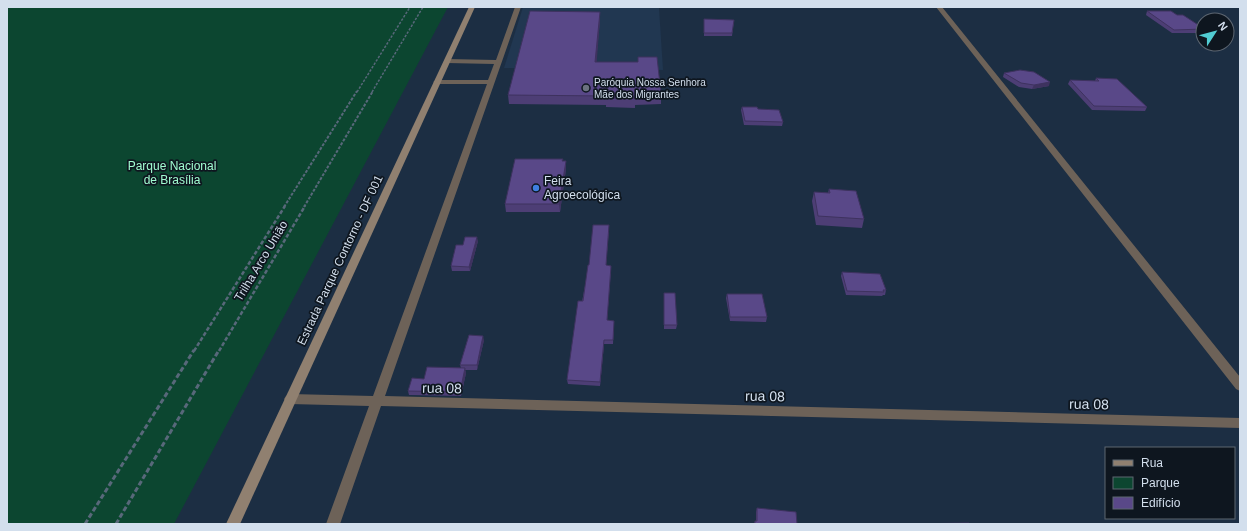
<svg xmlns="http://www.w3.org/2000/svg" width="1247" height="531" font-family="Helvetica,sans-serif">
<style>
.built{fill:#213751}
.green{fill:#0c4630}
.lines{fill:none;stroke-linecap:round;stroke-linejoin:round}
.path-far3{stroke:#58687a;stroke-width:1.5;stroke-dasharray:2.5 1.5;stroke-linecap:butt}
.path-far2{stroke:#58687a;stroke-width:2;stroke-dasharray:3 1.5;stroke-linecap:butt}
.path-far1{stroke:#58687a;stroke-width:2.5;stroke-dasharray:4 2;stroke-linecap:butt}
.path{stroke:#58687a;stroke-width:3;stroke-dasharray:5 2.5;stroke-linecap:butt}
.street{fill:#6d6258;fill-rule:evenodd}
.secondary{fill:#908070;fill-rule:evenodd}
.wall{fill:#4d3e75}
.shaded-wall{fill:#3e325f}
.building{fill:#594888;stroke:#3e325f}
.worship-dot{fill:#6b7280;stroke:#0e161f;stroke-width:1.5}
.shop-dot{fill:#3f7fe0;stroke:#0e161f;stroke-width:1.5}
.labels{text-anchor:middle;stroke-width:3.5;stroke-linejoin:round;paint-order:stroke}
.far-poi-label{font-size:10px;fill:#d3dfed;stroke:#0e161f;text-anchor:start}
.park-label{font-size:12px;fill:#a0fbd0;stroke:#0e161f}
.poi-label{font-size:12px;fill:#d3dfed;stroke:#0e161f;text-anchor:start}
.street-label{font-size:12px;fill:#d3dfed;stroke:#0e161f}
.near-street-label{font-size:14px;fill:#d3dfed;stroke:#0e161f}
</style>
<rect width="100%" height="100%" fill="#1c2e43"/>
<path class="built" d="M523,7L659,8L663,70L504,68Z"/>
<path class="green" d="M7,7H448L174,524H7Z"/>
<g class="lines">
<path class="path-far3" d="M357,92L410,7
M372,92L423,7"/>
<path class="path-far2" d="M284,207L357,91
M304,207L373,91"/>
<path class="path-far1" d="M194,351L285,206
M219,351L305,206"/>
<path class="path" d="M85,524L194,350
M116,524L219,350"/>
<path class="street" d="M515,7H521L385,396L1240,418V428L381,406L340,524H326L369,406L290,404L286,402L284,399L286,396L290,394L373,396L487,84H437L433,82L437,80H488L494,64L447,63L444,61L447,59L496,60Z
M936,7H942L1240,377V391L1236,389Z"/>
<path class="secondary" d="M469,7H475L240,524H226Z"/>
</g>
<path class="wall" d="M638,7H659V8H638Z
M1147,11L1177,15L1203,28V33H1172L1146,15Z
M704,19L734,20L732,36H704Z
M600,20L596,62L661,94V104L635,105V108L606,107V105L509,104L508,95Z
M1004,73L1049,86L1032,89L1019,87L1003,77Z
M1096,78L1147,107L1145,111L1092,110L1068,84L1070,80L1095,81Z
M742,107L758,109L783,122L782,126L744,125L741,110Z
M563,161H566V169L560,212H506L505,204Z
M829,189L864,219L862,228L816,225L812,201L814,192L828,193Z
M609,230L606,265L611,266V270L607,320L614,321L613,344H604L600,386L568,384L567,380L589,265Z
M478,241L470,271H452L451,266L463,245Z
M842,272L886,290L885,295H883L882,296L846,295L841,276Z
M664,293L677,325L676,329H664Z
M727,294L767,317L766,322L730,321L726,298Z
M484,340L477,370H465L466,373L461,396L409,395L408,391L424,379L461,368L460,365Z
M757,508L797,524H754L755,521H756V512Z"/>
<path class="shaded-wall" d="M600,12V20L596,71L595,62Z
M1050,82L1049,86L1032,89L1034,85Z
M566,161V169L560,212L559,204Z
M477,237L478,241L470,271L469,267Z
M483,336L484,340L477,370V365Z
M604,340V344L600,386V382Z
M465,368L466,373L461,396L460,392Z"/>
<path class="building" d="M530,11L600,12L595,62H638V57H657L661,94L635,95V98H606V96L508,95Z
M1147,11H1171L1177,15H1183L1203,28V29L1174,30Z
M704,19L734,20L732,33H704Z
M1020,70L1034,72L1050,82L1034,85L1021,83L1004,73Z
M1096,78L1117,79L1147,107L1094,106L1070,80L1099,81Z
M742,107H757L758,109L779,110L783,122L745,121Z
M515,159H563L562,161H566L559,204H505Z
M829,189L856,191L864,219L818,216L814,192L830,193Z
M593,225H609L606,265L611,266L607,320L614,321L613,340H604L600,382L567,380L578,301H583L588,265H589Z
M465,237H477L469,267L451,266L456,245H463Z
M842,272L880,274L886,290H883L884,292L847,291Z
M664,293H675L677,325H664Z
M727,294H762L767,317H730Z
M469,335L483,336L477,365H460Z
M427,367L465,368L460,392L408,391L412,378L424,379Z
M757,508L796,512L797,524H755V521H757Z
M969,523V524H910Z"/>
<circle class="worship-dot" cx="586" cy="88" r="4"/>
<circle class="shop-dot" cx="536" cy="188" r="4"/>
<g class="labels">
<g class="far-poi-label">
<text x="594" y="86">Paróquia Nossa Senhora<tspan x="594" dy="12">Mãe dos Migrantes</tspan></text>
</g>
<g class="park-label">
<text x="172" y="170">Parque Nacional<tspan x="172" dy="14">de Brasília</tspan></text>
</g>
<g class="poi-label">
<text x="544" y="185">Feira<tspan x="544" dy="14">Agroecológica</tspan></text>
</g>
<g class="street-label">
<text transform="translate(340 260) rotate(-65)" y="4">Estrada Parque Contorno - DF 001</text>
<text transform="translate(261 261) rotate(-59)" y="4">Trilha Arco União</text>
</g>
<g class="near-street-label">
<text transform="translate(442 388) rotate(1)" y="5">rua 08</text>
<text transform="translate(765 396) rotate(1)" y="5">rua 08</text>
<text transform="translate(1089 404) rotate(1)" y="5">rua 08</text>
</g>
</g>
<rect width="1247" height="531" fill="none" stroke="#d3dfed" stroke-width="16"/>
<rect x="1105" y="447" width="130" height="72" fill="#0e161f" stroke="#5d6671"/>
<rect x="1113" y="460" width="20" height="6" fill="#908070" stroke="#5d6671"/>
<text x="1141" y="467" font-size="12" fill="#d3dfed">Rua</text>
<rect x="1113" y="477" width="20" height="12" fill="#0c4630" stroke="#5d6671"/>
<text x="1141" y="487" font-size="12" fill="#d3dfed">Parque</text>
<rect x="1113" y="497" width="20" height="12" fill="#594888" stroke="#5d6671"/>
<text x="1141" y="507" font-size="12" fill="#d3dfed">Edifício</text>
<g transform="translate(1215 32) rotate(54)"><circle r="19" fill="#0e161f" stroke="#5d6671"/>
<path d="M0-3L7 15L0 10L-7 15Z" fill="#51ccd2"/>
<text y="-6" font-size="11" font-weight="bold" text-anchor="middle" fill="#d3dfed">N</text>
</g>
</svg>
